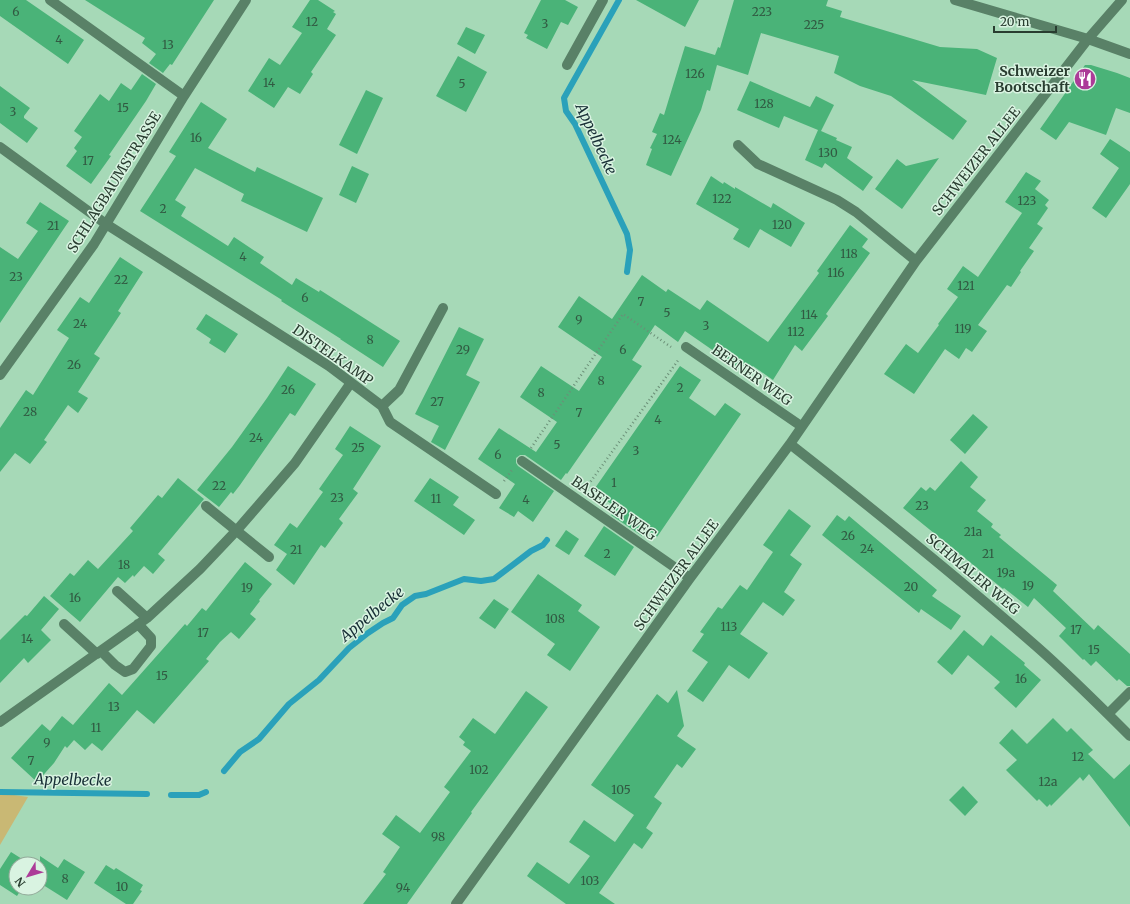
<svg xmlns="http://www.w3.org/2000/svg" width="1130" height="904" font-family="Merriweather,serif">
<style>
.green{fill:#c9b874}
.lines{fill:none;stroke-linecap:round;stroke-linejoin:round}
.stream{stroke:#2aa1ba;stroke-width:6}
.building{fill:#4ab378}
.path{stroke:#6b8f77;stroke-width:2.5;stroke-dasharray:1 3;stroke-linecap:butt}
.minor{stroke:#598167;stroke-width:10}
.labels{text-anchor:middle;stroke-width:3;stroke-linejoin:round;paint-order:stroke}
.number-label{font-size:12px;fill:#315a42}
.poi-label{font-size:14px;font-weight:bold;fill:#293d30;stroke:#d9f3e1;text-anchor:end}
.street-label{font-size:14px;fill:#293d30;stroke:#d9f3e1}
.water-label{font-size:15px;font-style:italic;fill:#172f35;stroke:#d9f3e1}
</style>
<rect width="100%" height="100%" fill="#a6d9b7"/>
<path class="green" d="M0,793L28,797L0,845Z"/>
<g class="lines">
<path class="stream" d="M619,0L564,98L566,111L575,124L627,234L630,250L627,272
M224,771L240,752L259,739L289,704L319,680L349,648L368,633L383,623L393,618L402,605L415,596L426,594L464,579L481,581L494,579L531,551L543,545L547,540
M0,792L147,794
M171,795H199L206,792"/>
</g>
<path class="building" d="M0,0H26L84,40L68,64L0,16Z
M85,0H214L172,65L170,64L163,73L149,63L156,54L142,43L145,38Z
M310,0H318L335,11L333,12L336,14L327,29L336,35L311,72L313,74L300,94L288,87L274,108L248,91L269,58L280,65L302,33L292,27Z
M541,0H565L578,7L568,25L561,22L547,49L526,38L528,35L524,33Z
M636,0H699L685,27Z
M734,0H828L826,6L842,11L840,17L940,47L977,49L997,58L986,95L912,80L967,121L953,140L891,96L860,86L834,73L839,56L761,33L748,75L717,65L710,91L707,90L701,110L671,176L646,165L652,149L650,148L657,134L652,132L660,113L664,115L685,46L715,55L718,47L720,48Z
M466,27L485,35L475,54L457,44Z
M458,56L487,72L466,112L436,96Z
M1085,65H1091L1117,73L1130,78V113L1116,108L1106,135L1069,122L1056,140L1040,129Z
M142,74L156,84L146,101L109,155L111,156L91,184L66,166L77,151L74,148L82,137L74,131L100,94L109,101L121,83L131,90Z
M750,81L810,107L816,96L834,105L821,131L837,138L836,140L852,147L847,158L873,177L863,191L825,163L822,168L805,160L818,130L784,116L779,128L737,110Z
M0,86L30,108L24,116V118L38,128L27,143L0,123Z
M366,90L383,98L357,154L339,145Z
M201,102L227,119L208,148L255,172L257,167L323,198L307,232L241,201L244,194L195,168L175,200L186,207L181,216L228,246L234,237L264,257L260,263L292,285L296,278L319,292L320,290L400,341L383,367L340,339H341L281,301L282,300L140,211L176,156L169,152Z
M1110,139L1130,152V184L1106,218L1092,208L1119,168L1100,154Z
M939,158L902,209L875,189L897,159L906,166Z
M352,166L369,174L356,203L339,195Z
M1026,172L1041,181L1035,189L1049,200L1045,205L1048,208L1037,224L1043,228L1029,248L1034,251L1020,271L1021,272L1011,287L1007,285L978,325L987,331L972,352L966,348L959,359L945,349L914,394L884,374L906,344L918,353L939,325L938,324L958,297L947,289L963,266L978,277L1022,213L1005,202Z
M711,176L723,184L724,182L735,189V187L771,208L773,203L805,223L791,247L760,229L749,248L733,239L739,229L696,204Z
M40,202L69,221L0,323V247L18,259L38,231L26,223Z
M850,225L868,239L862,247L870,253L826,314L828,316L802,351L795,345L773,380L753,366L747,374L685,331L678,342L655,325L632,360L642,366L567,474L566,473L561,480L525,455H520L516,458V463L518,466L554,491L533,522L518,511L514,517L499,508L515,484L478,459L499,428L536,452L557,422L520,397L541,366L579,391L602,357L558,327L579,296L612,319L642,275L666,292L668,289L700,310L707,300L768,342L819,273L817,271Z
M120,257L143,272L118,311L121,313L94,354L100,358L78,392L88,398L78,413L68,405L44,440L47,442L30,464L15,453L0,472V428L26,390L33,395L69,338L57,330L80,297L89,303Z
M206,314L238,334L225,353L209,343L211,339L196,329Z
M459,327L484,339L466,375L480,382L445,450L431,442L439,426L415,414Z
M288,366L316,384L295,416L290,413L240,485L233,494L231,492L219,507L197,490L232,447L267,398Z
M680,366L701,380L689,398L715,416L725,403L741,414L657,537L646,529L642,536L611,515L617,508L593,491Z
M973,414L988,427L965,454L950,440Z
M350,426L381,446L353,489L358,493L339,519L343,523L325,548L321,545L294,585L276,570L287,554L274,545L290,523L297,528L323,492L319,489L343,455L335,449Z
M961,461L978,477L970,487L986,500L977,511L993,524L991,527L1001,535L999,537L1057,585L1053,591L1094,630L1098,625L1130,654V686H1127L1119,679L1117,681L1096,661L1091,666L1084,659L1083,660L1059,636L1066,628L1034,598L1028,607L1004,588L1003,589L903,508L921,487L926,491L930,487L935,491Z
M178,478L204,499L158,554L165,560L153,574L144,566L134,577L133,575L125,583L118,577L80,622L50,596L70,573L74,576L88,560L98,569L133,531L130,528L158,495L162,498Z
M430,478L459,497L453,505L475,520L464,535L414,501Z
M789,509L811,526L790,555L802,564L784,592L795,600L783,616L763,602L740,634L768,653L749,679L729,665L703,702L687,691L708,662L692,651L704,634L700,632L718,607L722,609L740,585L747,590L773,552L763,545Z
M837,515L845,521L849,516L937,590L932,596L961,616L951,630L921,609L919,613L822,535Z
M604,526L634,547L615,576L584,556Z
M566,530L579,539L569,555L555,546Z
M245,562L272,584L259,600L260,601L250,614L256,619L239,639L231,632L220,642L206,659L209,661L154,724L137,710L102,751L92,743L85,750L74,740L67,748L65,746L54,763L37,782L11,758L42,724L50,731L62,716L73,725L109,683L122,695L185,624L187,626L202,608L206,611Z
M538,574L582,605L578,611L600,627L570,671L547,655L555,644L511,612Z
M44,596L59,609L41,630L51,640L28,663L24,658L0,683V640L25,615L27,616Z
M494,599L509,609L495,629L479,618Z
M964,630L983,646L991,635L1025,663L1024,665L1041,680L1016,708L994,688L1000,682L968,655L952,675L937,662Z
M677,690L684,726L677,736L696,749L682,768L677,764L654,797L662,803L646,828L653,833L642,849L634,843L599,893L615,904H566L527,876L537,862L569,884L590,856L569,842L584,820L615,842L634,815L591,785L657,694L668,703Z
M526,691L548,707L471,812L472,813L407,904H363L386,874L383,872L400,847L382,834L396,815L420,833L450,792L444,787L471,751L463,745L465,742L459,737L473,718L495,734Z
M1053,718L1067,732L1071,728L1093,750L1088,754L1114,779L1130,764V827L1089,774L1083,781L1080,777L1051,806L1050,804L1047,807L1039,799L1037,801L1006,770L1017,760L999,743L1012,729L1027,744Z
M963,786L978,802L965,816L949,800Z
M11,852L30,864H16V888H22L17,896L0,885V869Z
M40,856L58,868L64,859L85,872L67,900L40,883Z
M106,865L114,870L116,868L143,885L140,890L142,891L133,904H126L94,883Z"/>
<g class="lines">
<path class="path" d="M531,448L623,314L671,347
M504,481L512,470
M586,488L679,359"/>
<path class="minor" d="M50,0L184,96
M955,0L1088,39L1130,54
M567,65L603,0
M738,145L758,164L837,200L856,212L916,261
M0,147L106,224L329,366L382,406L390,422L496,494
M686,347L801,426
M0,375L94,244L184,96L246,0
M382,406L399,390L443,308
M790,444C873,509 956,576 1036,646C1068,674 1099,705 1130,736
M522,461L690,578
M206,506L269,557
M117,591L147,618
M64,624L97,654
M101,651L115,665L125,672L133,669L151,646V638L138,624
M1108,714L1130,692
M0,722L147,618L200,569L237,530L295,463L350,384
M456,904L690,578L790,444L916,261L1088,39L1122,0"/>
</g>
<defs>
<g id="restaurant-disc" transform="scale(1.15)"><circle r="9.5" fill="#ac3b98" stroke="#d9f3e1"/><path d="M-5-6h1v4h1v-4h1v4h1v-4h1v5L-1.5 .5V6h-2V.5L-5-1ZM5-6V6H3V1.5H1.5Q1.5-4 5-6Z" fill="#fff"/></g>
</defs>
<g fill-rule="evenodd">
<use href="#restaurant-disc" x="1085" y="79"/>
</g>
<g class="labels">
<g class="number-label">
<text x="16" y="16">6</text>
<text x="762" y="16">223</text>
<text x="312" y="26">12</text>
<text x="545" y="28">3</text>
<text x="814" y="29">225</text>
<text x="59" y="44">4</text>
<text x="168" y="49">13</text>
<text x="695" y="78">126</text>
<text x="269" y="87">14</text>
<text x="462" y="88">5</text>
<text x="764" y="108">128</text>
<text x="123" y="112">15</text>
<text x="13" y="116">3</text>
<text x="196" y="142">16</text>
<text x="672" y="144">124</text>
<text x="828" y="157">130</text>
<text x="88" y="165">17</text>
<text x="722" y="203">122</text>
<text x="1027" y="205">123</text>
<text x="163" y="213">2</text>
<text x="782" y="229">120</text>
<text x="53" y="230">21</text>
<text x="849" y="258">118</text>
<text x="243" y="261">4</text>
<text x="836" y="277">116</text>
<text x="16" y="281">23</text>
<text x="121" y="284">22</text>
<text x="966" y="290">121</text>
<text x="305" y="302">6</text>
<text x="641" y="306">7</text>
<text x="667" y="317">5</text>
<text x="809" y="319">114</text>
<text x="579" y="324">9</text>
<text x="80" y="328">24</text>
<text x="706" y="330">3</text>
<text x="963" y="333">119</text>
<text x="796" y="336">112</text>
<text x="370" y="344">8</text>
<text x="463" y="354">29</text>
<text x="623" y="354">6</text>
<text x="74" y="369">26</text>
<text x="601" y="385">8</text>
<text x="680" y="392">2</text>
<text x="288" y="394">26</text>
<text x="541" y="397">8</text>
<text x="437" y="406">27</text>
<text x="30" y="416">28</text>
<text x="579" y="417">7</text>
<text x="658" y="424">4</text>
<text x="256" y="442">24</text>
<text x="557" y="449">5</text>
<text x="358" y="452">25</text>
<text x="636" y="455">3</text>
<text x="498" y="459">6</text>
<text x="614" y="487">1</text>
<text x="219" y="490">22</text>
<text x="337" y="502">23</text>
<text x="436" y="503">11</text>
<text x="526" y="504">4</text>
<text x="922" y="510">23</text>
<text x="973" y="536">21a</text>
<text x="848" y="540">26</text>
<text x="867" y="553">24</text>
<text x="296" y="554">21</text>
<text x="607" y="558">2</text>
<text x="988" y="558">21</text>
<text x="124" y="569">18</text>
<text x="1006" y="577">19a</text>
<text x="1028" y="590">19</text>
<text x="911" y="591">20</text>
<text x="247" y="592">19</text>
<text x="75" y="602">16</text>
<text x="555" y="623">108</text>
<text x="729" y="631">113</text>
<text x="1076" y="634">17</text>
<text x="203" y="637">17</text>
<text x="27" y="643">14</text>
<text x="1094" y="654">15</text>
<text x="162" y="680">15</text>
<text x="1021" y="683">16</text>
<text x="114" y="711">13</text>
<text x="96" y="732">11</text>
<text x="47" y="747">9</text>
<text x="1078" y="761">12</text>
<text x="31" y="765">7</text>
<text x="479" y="774">102</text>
<text x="1048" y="786">12a</text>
<text x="621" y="794">105</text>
<text x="438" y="841">98</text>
<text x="65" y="883">8</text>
<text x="590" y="885">103</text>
<text x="122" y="891">10</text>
<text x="403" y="892">94</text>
</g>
<g class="poi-label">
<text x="1070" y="76">Schweizer<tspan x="1070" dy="16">Bootschaft</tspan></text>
</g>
<g class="street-label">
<text transform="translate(976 161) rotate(-52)" y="5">SCHWEIZER ALLEE</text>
<text transform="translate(114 182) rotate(-58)" y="5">SCHLAGBAUMSTRASSE</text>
<text transform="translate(333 355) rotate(35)" y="5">DISTELKAMP</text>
<text transform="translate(752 375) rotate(35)" y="5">BERNER WEG</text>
<text transform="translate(614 508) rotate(35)" y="5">BASELER WEG</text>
<text transform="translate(973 574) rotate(40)" y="5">SCHMALER WEG</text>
<text transform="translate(676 575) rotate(-54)" y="5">SCHWEIZER ALLEE</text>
</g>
<g class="water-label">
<text transform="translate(596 139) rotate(65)" y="5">Appelbecke</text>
<text transform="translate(372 614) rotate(-39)" y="5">Appelbecke</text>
<text transform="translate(73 780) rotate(1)" y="5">Appelbecke</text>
</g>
</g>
<g transform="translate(28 876) rotate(232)"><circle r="19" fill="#d9f3e1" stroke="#93aa9a"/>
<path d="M0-3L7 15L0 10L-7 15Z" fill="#ac3b98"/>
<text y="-6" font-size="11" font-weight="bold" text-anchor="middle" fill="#293d30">N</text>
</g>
<path d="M994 26v6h62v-6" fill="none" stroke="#293d30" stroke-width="2"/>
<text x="1000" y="26" font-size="12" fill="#293d30" stroke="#d9f3e1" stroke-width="3" paint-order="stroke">20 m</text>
</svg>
